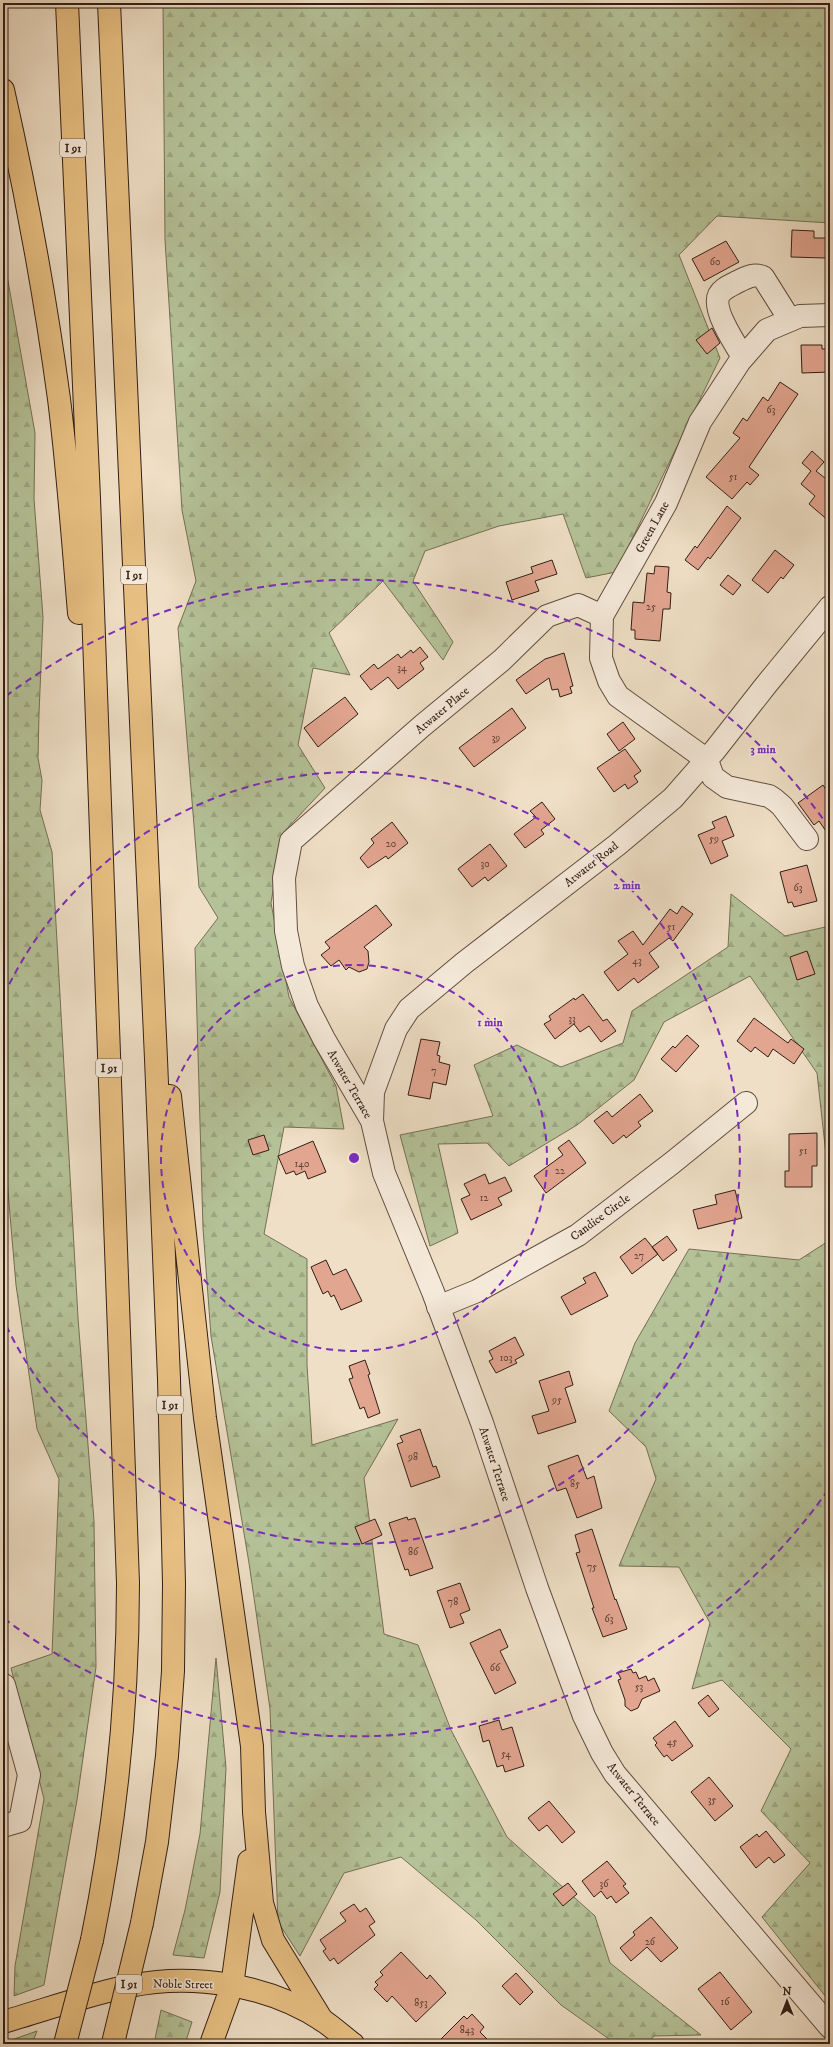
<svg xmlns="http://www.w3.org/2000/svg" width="833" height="2047" font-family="'IM FELL DW Pica',serif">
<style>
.forest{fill:url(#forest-firs);stroke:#747056}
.building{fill:#e2a590;stroke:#321e15}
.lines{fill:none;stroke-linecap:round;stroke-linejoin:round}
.minor-casing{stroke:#614e41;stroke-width:24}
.major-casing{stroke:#321e15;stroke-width:24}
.highway-casing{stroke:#321e15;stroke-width:24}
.minor{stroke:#f5eada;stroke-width:22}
.major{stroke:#e8c083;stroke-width:22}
.highway{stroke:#e8c083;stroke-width:22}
.highway-bridge-casing{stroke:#321e15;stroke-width:24;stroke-linecap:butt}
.highway-bridge{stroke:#e8c083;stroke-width:22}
.ring{fill:none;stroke:#7b2cbf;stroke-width:2;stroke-dasharray:7 5}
.labels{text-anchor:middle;stroke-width:3;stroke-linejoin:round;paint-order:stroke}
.number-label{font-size:10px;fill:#5e4034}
.shield{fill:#f5eada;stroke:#6c5b50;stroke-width:1}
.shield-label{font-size:11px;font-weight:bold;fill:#321e15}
.street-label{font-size:12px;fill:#321e15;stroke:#f5eada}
.centre{fill:#7b2cbf;stroke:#f5eada;stroke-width:2}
.ring-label{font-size:12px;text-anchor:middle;font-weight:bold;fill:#7b2cbf;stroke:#f5eada;stroke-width:3;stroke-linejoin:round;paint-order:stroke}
</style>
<defs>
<pattern id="forest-firs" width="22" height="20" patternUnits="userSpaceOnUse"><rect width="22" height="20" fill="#b5c298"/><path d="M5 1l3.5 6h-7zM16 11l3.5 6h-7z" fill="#9ca682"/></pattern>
</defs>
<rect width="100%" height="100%" fill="#efdfc6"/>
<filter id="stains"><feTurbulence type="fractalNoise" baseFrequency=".005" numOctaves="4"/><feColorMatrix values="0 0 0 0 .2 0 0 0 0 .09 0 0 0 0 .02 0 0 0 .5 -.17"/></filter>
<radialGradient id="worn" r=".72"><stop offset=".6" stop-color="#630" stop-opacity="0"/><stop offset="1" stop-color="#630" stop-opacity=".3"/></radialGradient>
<path class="forest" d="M163,3H830V223L717,216L679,255L720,358L616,572L586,578L563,514L499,526L425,551L413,581L453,642L443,660L383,581L329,633L350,675L313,668L298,745L325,788L282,834L271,903L289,997L336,1086L344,1129L284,1127L264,1234L307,1259V1365L312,1445L398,1419L364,1478L384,1634L418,1645L451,1730L507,1837L595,1916L610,1963L701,2035L654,2036L647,2044H612L609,2039L561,2005L476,1920L401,1857L344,1873L300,1956L278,1922L270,1709L249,1563L211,1336L203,1228L195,948L218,918L199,887L178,628L196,581L182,510L165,240Z
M3,253L35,433L34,499L43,617L39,714L38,758L42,780L40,810L52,852L78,1318L94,1521L96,1667L77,1800L44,1985L14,1996L15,1966L44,1799L11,1668L52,1654L59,1479L37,1429L16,1285L3,1133Z
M731,894L785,936L830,926V1191L817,1073L750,976L664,1022L634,1080L577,1125L509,1166L487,1143L438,1144L458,1233L430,1246L400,1135L493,1116L474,1065L517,1045L561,1067L623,1043L632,1011L728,947Z
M830,1240V1752L827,1754L830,1763V1990L826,1997L762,1917L810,1863L761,1811L791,1749L722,1680L692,1689L710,1623L679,1567L619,1566L656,1479L646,1447L609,1411L635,1343L689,1249L799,1260Z
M216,1658L226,1768L220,1892L204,1958L173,1955L185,1910L200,1834Z
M161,2010L192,2022L185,2044H154Z
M37,2031L32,2044H3V2043Z"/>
<path class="building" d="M792,230L814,231V238H826V258L791,257Z
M726,241L739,262L704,281L692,259Z
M712,328L720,343L707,354L696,340Z
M801,345H822V349H830V372L802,373Z
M780,382L798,394L749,467L759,475L750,485L747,482L732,499L706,477L740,438L733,433L743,418L747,421L763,397L768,401Z
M812,451L824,462L816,471L830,482V522L809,504L815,496L801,484L811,471L802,463Z
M727,506L741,518L710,559L708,557L698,570L685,560L695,546L697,548Z
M775,550L794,565L783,579L781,577L768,593L752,580Z
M552,560L557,574L535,581L539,591L512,600L506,582L533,573L531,567Z
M655,566L669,567L667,592L671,593L670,609H663L660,641L635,639V630H631L633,602L644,603L647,573L654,574Z
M728,575L741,585L733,595L720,585Z
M420,647L428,657L420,663L424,669L398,689L388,677L371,690L360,676L374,664L378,669L398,654L401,658L411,650L413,653Z
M564,653L573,686L570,687L572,693L560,697L558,689L552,690L549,678L526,694L516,680L545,659Z
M345,697L358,714L318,747L304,728Z
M512,708L526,728L474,767L459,748Z
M623,722L635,739L619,751L607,734Z
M625,749L641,771L634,776L638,782L628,789L625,784L614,792L597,768Z
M823,785L830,796V837L819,821L814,825L798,803Z
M542,802L555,819L541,830L544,834L525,848L514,834L536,817L530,811Z
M726,816L734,836L722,841L728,856L711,864L698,835L715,828L712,822Z
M392,822L408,843L388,859L386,856L368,868L360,858L374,843L371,839Z
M490,844L507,866L488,881L485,877L472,887L458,869Z
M807,865L817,901L794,907L792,902L788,903L780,872Z
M376,905L392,925L364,947L368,951L369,962L367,969L359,972L349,967L346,970L339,960L331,966L321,955L330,948L325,942Z
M682,906L693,914L673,941L669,938L649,953L659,967L638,983L634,978L618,991L604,972L628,954L618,941L633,931L643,945L670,909L677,914Z
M807,951L815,974L797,980L790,957Z
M583,994L603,1021L607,1019L616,1031L601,1042L589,1026L580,1032L574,1024L555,1039L544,1024L551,1020L549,1016L574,998L575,1000Z
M754,1018L788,1043L791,1039L804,1049L794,1064L773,1049L768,1057L755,1047L751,1052L737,1041Z
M687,1035L699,1046L676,1072L661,1059L673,1046L675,1048Z
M421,1039L440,1042L437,1055L440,1056L439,1062L450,1065L446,1085L433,1082L430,1099L408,1095Z
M640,1094L653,1111L638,1122L641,1126L626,1138L624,1135L613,1144L594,1121L607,1111L612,1117Z
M817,1133V1166H812V1187H785V1171H789V1134Z
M264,1135L269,1150L253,1155L248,1140Z
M569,1140L586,1163L546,1193L534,1176L563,1155L558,1148Z
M313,1141L326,1172L308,1179L305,1171L296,1175L294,1171L286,1174L278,1156Z
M485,1174L489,1184L505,1177L512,1191L498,1198L502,1205L471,1220L461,1199L470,1195L464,1184Z
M735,1190L742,1218L698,1229L693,1210L717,1204L715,1195Z
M667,1236L677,1250L663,1261L652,1247Z
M645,1238L658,1254L632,1274L620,1257Z
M326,1260L333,1275L346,1269L362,1301L341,1310L334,1295L331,1297L328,1291L323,1294L311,1267Z
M595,1272L608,1296L571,1315L561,1297L586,1283L583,1278Z
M515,1337L524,1355L515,1360L517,1363L496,1373L489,1361L493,1359L489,1351Z
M365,1360L370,1374L368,1375L380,1413L368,1418L364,1407L360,1409L349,1379L353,1378L349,1366Z
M569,1371L573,1385L565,1388L576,1422L538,1434L532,1416L549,1411L539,1381Z
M420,1429L433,1467L436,1466L440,1477L411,1487L397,1444L403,1442L400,1436Z
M578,1455L587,1479L594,1476L602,1508L577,1518L566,1488L557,1491L548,1466Z
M407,1517L408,1520L415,1518L433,1568L410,1576L408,1569L405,1570L389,1523Z
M375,1519L382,1535L362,1544L355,1527Z
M592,1529L615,1600L616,1599L627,1629L603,1637L592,1608H594L576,1553L580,1552L575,1535Z
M460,1583L470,1610L460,1614L464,1623L450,1628L437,1591Z
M500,1629L508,1647L500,1651L516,1683L495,1694L470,1643Z
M631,1669L633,1673L636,1672L639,1679L646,1676L648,1681L654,1678L660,1691L642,1699L638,1708L631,1711L625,1706V1700L618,1680L621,1679L618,1673Z
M708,1695L719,1709L709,1717L698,1703Z
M499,1720L502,1730L512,1727L524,1766L505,1772L503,1765L497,1767L489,1740L483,1742L479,1726Z
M675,1721L693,1746L672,1761L667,1755L664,1757L655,1745L657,1743L653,1738Z
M709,1777L733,1806L715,1821L691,1792Z
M549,1801L575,1832L562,1843L547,1825L539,1831L528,1818Z
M766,1831L785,1855L774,1863L769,1857L756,1868L740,1847L757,1834L759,1837Z
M607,1861L626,1884L623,1886L629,1893L616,1903L611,1896L607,1899L601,1891L594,1897L582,1881Z
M568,1883L577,1894L563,1906L553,1894Z
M354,1904L360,1912L366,1908L375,1922L369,1926L375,1935L338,1964L334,1958L330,1961L323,1951L326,1949L320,1940L346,1921L340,1913Z
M651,1917L678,1948L661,1962L647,1947L631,1961L620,1948L635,1935L633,1932Z
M401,1952L427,1979L430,1975L446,1993L416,2022L392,1996L387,2002L374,1989L378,1985L375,1982L383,1975L380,1972Z
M720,1972L752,2012L731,2030L698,1989Z
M516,1973L533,1992L520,2005L502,1986Z
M472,2014L484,2027L480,2032L492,2044H436L464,2016L467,2019Z"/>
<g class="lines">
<g class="minor-casing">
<path id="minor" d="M743,357C735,344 712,309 719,295C723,288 730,286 737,282C746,278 752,273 763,277L790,320
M602,616L578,605L547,616L502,660L422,726L291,841L284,878L286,931L293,966L307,1006L324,1039L372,1121L384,1173L433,1292L482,1423L537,1588L584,1716L602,1753L615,1774L830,2027
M807,839L782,806L775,800L769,796L727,787L713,777L707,760L618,696L609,681L601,658L602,616L666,503L700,422L740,361L767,330L800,316L830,315
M372,1121L373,1092L396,1029L409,1009L464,963L617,845L673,798L715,750L766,685L830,607
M438,1307L477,1291L578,1235L672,1163L746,1103
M3,1685H4L29,1775L20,1821L3,1826"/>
</g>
<g class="major-casing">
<path id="major" d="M3,2022C45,2010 86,1995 129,1986C192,1973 267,1984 322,2020C333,2027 342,2036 353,2044
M211,2044L232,1986"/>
</g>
<g class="highway-casing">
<path id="highway" d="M67,3L89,498L128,1583C128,1704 116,1822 92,1940
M109,3L156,1059L169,1379L174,1584L173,1671L167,1756L157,1842L142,1923
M3,90C26,192 45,295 59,399C68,470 73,541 79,613
M170,1096L205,1418L252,1746L254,1812L262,1903L273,1940L322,2020
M232,1986L249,1861"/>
</g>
<use href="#minor" class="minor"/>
<use href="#major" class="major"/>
<use href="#highway" class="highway"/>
<g class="highway-bridge-casing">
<path id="highway-bridge" d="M113,2043L142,1923
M65,2044L92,1940"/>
</g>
<use href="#highway-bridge" class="highway-bridge"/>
</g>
<g class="ring">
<circle cx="354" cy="1158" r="193"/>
<path d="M4 995A386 386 0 1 1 4 1321"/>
<path d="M828 1490A579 579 0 0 1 6 1620M6 696A579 579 0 0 1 828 826"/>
</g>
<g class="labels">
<g class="number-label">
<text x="715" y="265">60</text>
<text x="771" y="413">63</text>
<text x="733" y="480">51</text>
<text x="651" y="610">25</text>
<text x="402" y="671">34</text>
<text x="496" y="741">39</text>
<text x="714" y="842">59</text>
<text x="391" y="847">20</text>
<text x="485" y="867">30</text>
<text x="798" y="891">63</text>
<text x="671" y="930">51</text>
<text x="637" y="964">43</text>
<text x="572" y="1022">33</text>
<text x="434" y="1074">7</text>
<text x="803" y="1154">51</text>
<text x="302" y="1167">140</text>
<text x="560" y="1174">22</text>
<text x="484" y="1201">12</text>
<text x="639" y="1259">27</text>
<text x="506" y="1361">103</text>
<text x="557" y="1403">95</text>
<text x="413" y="1460">98</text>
<text x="575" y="1487">85</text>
<text x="413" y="1555">86</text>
<text x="592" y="1570">75</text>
<text x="453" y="1605">78</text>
<text x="609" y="1622">63</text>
<text x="495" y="1671">66</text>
<text x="639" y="1690">53</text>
<text x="672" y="1745">45</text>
<text x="506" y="1757">54</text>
<text x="712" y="1803">35</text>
<text x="604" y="1887">36</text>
<text x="650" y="1945">26</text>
<text x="725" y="2005">16</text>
<text x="421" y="2006">853</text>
<text x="467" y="2033">843</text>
</g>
<g class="shield">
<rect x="60" y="139" width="26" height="18" rx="3"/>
<rect x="121" y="566" width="26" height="18" rx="3"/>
<rect x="96" y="1059" width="26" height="18" rx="3"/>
<rect x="157" y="1396" width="26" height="18" rx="3"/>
<rect x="116" y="1975" width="26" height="18" rx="3"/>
</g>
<g class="shield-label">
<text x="73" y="152">I 91</text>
<text x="134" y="579">I 91</text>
<text x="109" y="1072">I 91</text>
<text x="170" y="1409">I 91</text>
<text x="129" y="1988">I 91</text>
</g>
<g class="street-label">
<text transform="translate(652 527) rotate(-61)" y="4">Green Lane</text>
<text transform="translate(442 710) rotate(-40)" y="4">Atwater Place</text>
<text transform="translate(591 864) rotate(-38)" y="4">Atwater Road</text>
<text transform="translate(350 1084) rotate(60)" y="4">Atwater Terrace</text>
<text transform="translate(600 1217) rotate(-36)" y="4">Candice Circle</text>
<text transform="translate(495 1464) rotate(72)" y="4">Atwater Terrace</text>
<text transform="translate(634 1794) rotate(51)" y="4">Atwater Terrace</text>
<text transform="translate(183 1984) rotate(1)" y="4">Noble Street</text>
</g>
</g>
<circle cx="354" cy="1158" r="6" class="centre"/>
<g class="ring-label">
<text x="763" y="753">3 min</text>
<text x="627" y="889">2 min</text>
<text x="490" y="1026">1 min</text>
</g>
<rect width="833" height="2047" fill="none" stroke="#efdfc6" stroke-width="16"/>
<rect x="4" y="4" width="825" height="2039" fill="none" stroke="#321e15" stroke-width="2"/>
<rect x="8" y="8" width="817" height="2031" fill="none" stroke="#321e15"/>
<g transform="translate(787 2001)" stroke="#f5eada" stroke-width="3" paint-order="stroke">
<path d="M0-3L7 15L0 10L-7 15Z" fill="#321e15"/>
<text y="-6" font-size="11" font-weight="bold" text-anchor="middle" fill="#321e15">N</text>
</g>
<rect width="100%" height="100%" filter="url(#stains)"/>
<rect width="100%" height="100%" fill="url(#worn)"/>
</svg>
